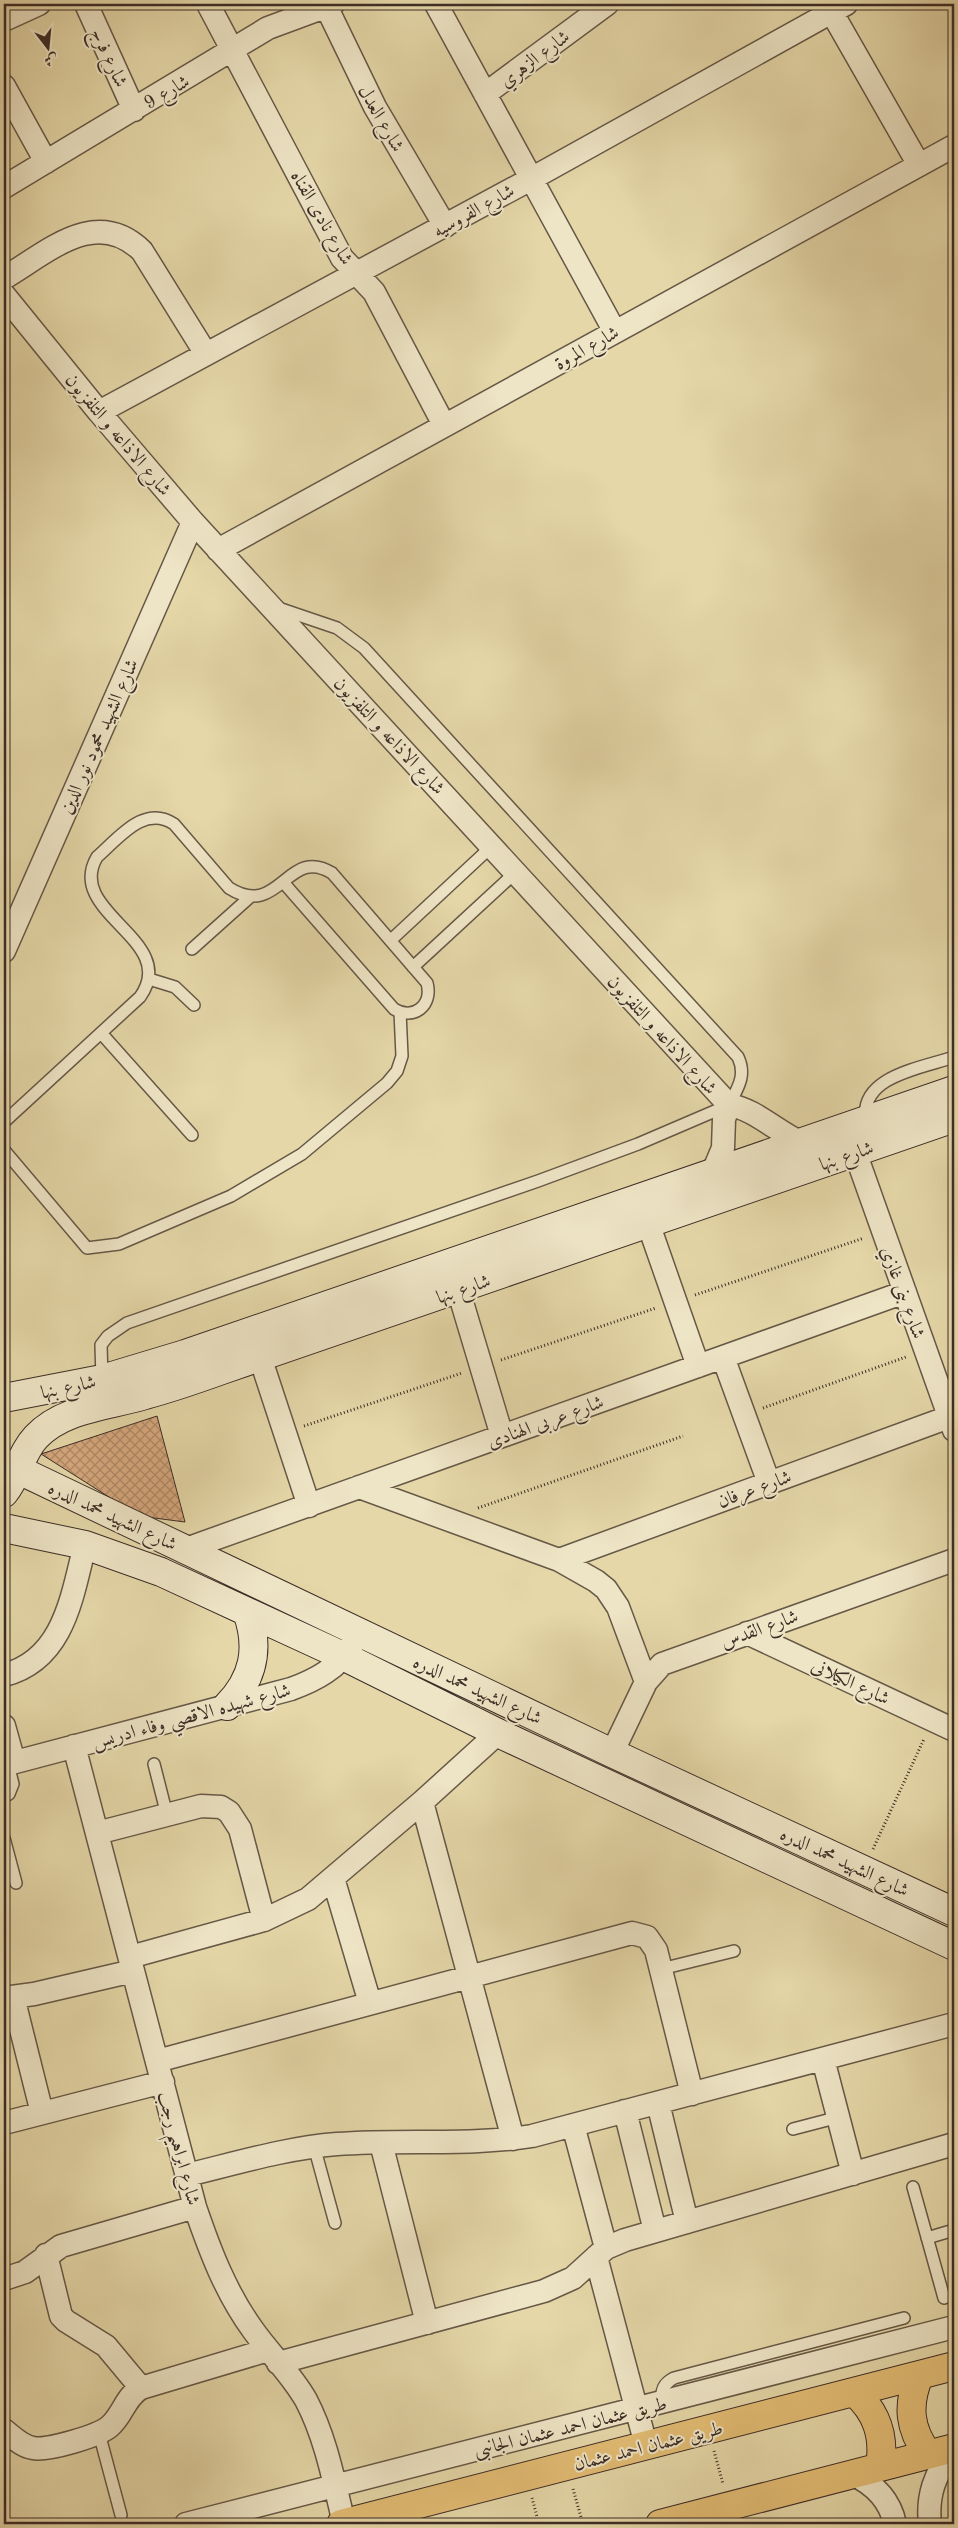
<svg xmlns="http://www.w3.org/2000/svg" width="958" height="2528" font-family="'Old Standard TT',Amiri,serif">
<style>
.building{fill:url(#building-cross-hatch);stroke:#3c2d27}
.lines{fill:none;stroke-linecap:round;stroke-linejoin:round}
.service-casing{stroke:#665847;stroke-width:14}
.minor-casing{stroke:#665847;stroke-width:25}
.secondary-casing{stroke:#3c2d27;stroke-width:30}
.primary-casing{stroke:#3c2d27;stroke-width:30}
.path{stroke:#3c2d27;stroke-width:3;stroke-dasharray:1 2.5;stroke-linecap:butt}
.service{stroke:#eee5c6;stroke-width:11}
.minor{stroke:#eee5c6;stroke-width:22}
.secondary{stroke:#eee5c6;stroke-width:28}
.primary{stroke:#e2bc74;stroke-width:28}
.labels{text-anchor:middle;stroke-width:4;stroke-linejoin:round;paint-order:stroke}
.street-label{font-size:19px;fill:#3c2d27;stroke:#eee5c6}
</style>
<defs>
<pattern id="building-cross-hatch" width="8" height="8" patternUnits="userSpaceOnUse" patternTransform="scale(1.25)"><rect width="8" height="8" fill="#d5a77c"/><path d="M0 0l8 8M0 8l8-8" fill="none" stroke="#ae8866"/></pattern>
</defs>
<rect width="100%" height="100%" fill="#e5d7a8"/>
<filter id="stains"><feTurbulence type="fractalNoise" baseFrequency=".004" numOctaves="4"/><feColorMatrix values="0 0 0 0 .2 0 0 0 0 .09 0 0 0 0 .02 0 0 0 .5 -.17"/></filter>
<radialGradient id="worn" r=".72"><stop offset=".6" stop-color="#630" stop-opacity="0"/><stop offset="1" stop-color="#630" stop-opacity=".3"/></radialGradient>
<path class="building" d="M157,1416L185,1522L139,1516L41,1454Z"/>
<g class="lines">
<g class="service-casing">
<path id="service" d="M391,940L492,846
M192,949L250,897
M413,967L516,872
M149,979L175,987L194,1005
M101,1033L192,1135
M866,1120C859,1076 922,1068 954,1057
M4,1122L140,997C181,940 64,913 97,857C119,838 144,804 174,824L229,888C280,920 287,845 332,873L427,983C433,1005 414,1021 394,1009L283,882
M4,1150L87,1248L119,1244L231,1196L302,1154L387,1083L397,1071L402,1056L400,1012
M102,1379L101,1345L108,1336L127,1323L538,1181L638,1144L729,1105C737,1089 747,1076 738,1057L364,648L337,628L278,608
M154,1764L167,1815
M4,1797L9,1794L13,1784L8,1764
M4,1838L16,1883
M661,1969L734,1951
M793,2129L839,2117
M314,2146L335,2223
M913,2187L944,2298
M927,2238L954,2230
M663,2402C660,2391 664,2383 674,2378L904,2318
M99,2433L121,2515"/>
</g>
<g class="minor-casing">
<path id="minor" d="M86,4L134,110
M208,4L342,258L374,292L444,425
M436,4L615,332
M827,4L919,165
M326,6L375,107L445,226
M4,20L39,4
M4,86L46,162
M485,94L607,4
M4,187L268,28L333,4
M4,278C48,252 96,206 142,251L206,354
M4,295L99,412L193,522L729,1105C755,1109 777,1132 802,1143
M99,412L531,179L846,4
M218,550L954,146
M4,951L193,522
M855,1152L954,1430
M712,1174L723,1148L724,1119L729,1105
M648,1223L698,1366
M458,1289L502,1436
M260,1357L309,1506
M723,1357L769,1483
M359,1487L559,1560L596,1581L606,1589L618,1607L646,1682
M186,1549L905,1292
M559,1560L949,1417
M747,1633L954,1730
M4,1675C64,1660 72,1596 85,1545
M4,1726L14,1762
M74,1746L195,2207C210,2251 226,2293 253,2330C270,2354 292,2375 306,2400C326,2438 334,2482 344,2523
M612,1753L646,1682L662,1664L954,1560
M4,1765L291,1689C316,1680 338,1668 352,1645
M422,1802L513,2139
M97,1833L201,1806L221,1807L229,1812L240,1829L264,1920
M333,1878L370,2003
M130,1957L264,1920L308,1899L422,1802L498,1733
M13,1997L42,2113
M4,1998L34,1994L133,1971
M823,2059L853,2174
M157,2061L632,1933L647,1937L656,1950L692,2094
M658,2103L687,2222
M625,2111L655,2231
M4,2123L163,2082
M573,2125L606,2248
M381,2143L427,2323
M187,2175C237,2163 286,2148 337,2144C402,2139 468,2146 532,2136L954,2024
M46,2255L61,2316L66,2321L106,2346L141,2388
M596,2257L646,2445
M4,2279L25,2272L61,2246L195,2207
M278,2363L544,2291L573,2278L606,2248L625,2240L954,2144
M4,2430C13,2437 21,2446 33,2448C47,2451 99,2436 110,2426C123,2415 125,2397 141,2388L268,2350
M852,2474C874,2484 890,2500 895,2524
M186,2524L954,2327
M930,2524C927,2498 934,2471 954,2453"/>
</g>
<g class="secondary-casing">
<path id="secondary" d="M4,1398L102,1379L185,1354L954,1090
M4,1463L612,1753L954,1912
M4,1493C18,1476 21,1453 36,1437C63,1408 109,1406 145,1395C171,1388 197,1379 222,1370L954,1118
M4,1528L85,1545L161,1572L345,1657L498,1733L954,1946
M227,1706C254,1678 260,1648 247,1612"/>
</g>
<g class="primary-casing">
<path id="primary" d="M919,2376C907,2405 909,2429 928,2454
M854,2392C877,2412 885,2436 880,2467
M341,2524L954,2366
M660,2524L954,2448"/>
</g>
<path class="path" d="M695,1295L864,1238
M501,1360L656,1308
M763,1408L906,1357
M304,1426L462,1373
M478,1508L683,1436
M873,1849L924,1739
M714,2451L723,2484
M573,2489L583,2524
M532,2498L539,2524"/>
<use href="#service" class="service"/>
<use href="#minor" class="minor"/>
<use href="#secondary" class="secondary"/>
<use href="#primary" class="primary"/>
</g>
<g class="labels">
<g class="street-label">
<text transform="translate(110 57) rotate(65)" y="7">شارع فرج</text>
<text transform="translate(534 58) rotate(-37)" y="7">شارع الزهري</text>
<text transform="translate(166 91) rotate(-30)" y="7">شارع 9</text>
<text transform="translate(382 118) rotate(60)" y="7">شارع العدل</text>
<text transform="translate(473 210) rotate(-29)" y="7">شارع الفروسيه</text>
<text transform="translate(323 217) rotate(60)" y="7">شارع نادى القناه</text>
<text transform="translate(586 347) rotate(-29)" y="7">شارع المروة</text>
<text transform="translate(119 434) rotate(50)" y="7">شارع الاذاعه و التلفزيون</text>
<text transform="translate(390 735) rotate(47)" y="7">شارع الاذاعه و التلفزيون</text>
<text transform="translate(98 736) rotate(-66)" y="7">شارع الشهيد محمود نور الدين</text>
<text transform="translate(663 1034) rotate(48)" y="7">شارع الاذاعه و التلفزيون</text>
<text transform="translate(846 1155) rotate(-19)" y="7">شارع بنها</text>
<text transform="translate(463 1288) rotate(-19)" y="7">شارع بنها</text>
<text transform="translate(904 1292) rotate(70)" y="7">شارع بنى غازي</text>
<text transform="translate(68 1386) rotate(-12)" y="7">شارع بنها</text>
<text transform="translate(545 1421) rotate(-20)" y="7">شارع عربى الهنادى</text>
<text transform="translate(754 1488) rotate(-20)" y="7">شارع عرفان</text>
<text transform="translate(113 1515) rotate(25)" y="7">شارع الشهيد محمد الدره</text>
<text transform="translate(759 1628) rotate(-20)" y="7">شارع القدس</text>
<text transform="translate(851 1681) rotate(25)" y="7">شارع الكيلانى</text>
<text transform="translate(478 1689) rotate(25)" y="7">شارع الشهيد محمد الدره</text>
<text transform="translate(191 1715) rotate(-15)" y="7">شارع شهيده الاقصي وفاء ادريس</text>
<text transform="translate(845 1861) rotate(25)" y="7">شارع الشهيد محمد الدره</text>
<text transform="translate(180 2148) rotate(75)" y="7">شارع ابراهيم رجب</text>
<text transform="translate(570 2426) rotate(-14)" y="7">طريق عثمان احمد عثمان الجانبى</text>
<text transform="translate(648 2445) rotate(-14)" y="7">طريق عثمان احمد عثمان</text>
</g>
</g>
<rect width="958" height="2528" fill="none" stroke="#e5d7a8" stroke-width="20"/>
<rect x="5" y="5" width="948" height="2518" fill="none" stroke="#3c2d27" stroke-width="2.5"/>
<rect x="10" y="10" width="938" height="2508" fill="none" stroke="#3c2d27"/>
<g transform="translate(48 48) rotate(164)" stroke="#eee5c6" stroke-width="4" paint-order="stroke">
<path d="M0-4L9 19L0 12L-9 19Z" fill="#3c2d27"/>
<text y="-8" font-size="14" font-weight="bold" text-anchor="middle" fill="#3c2d27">ش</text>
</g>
<rect width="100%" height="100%" filter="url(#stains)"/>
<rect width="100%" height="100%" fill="url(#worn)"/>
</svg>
